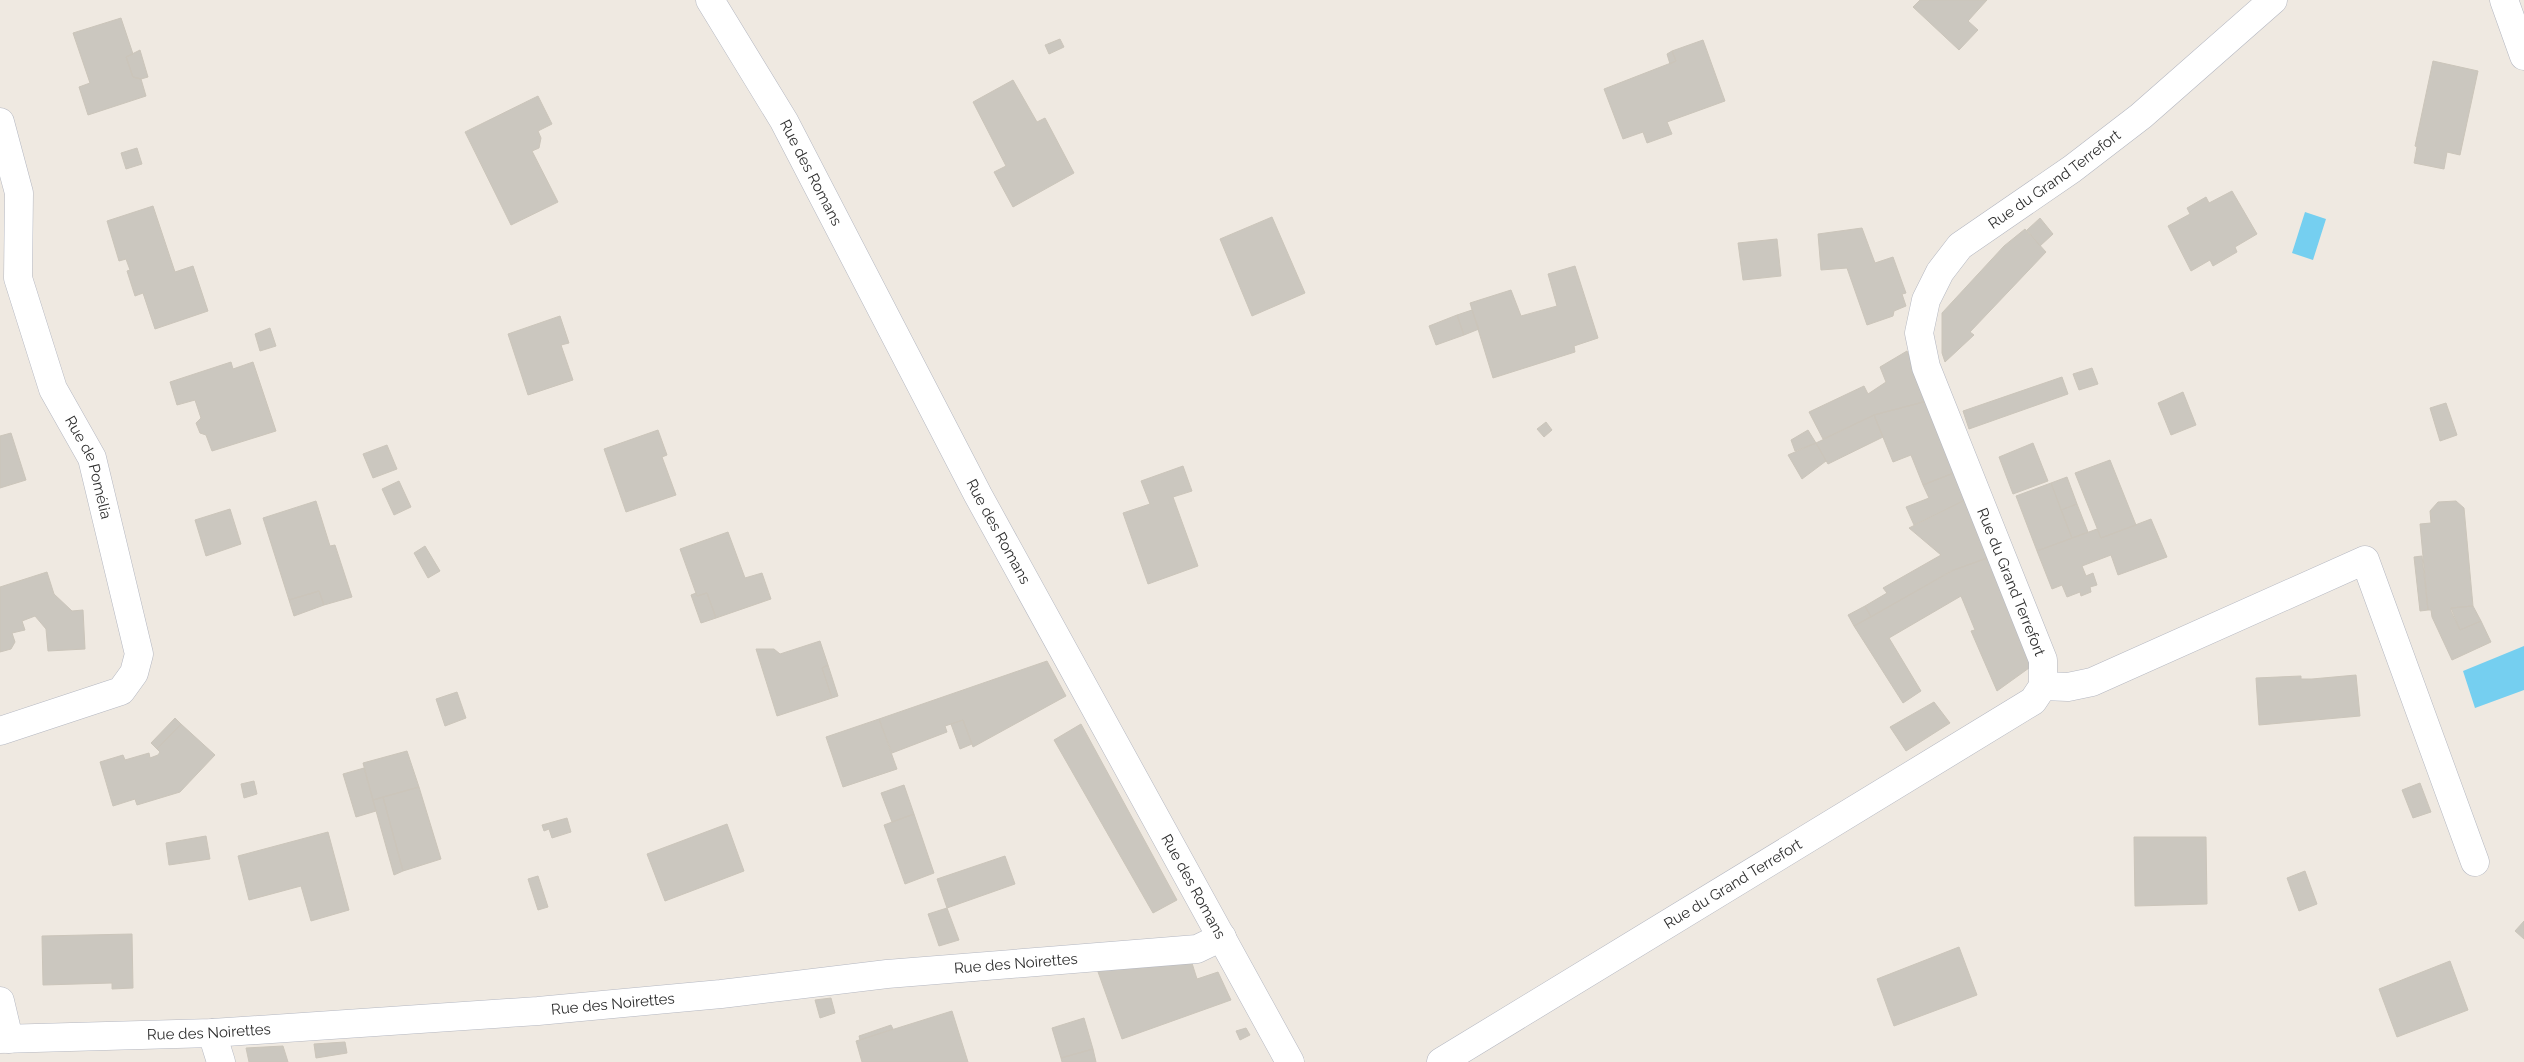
<svg xmlns="http://www.w3.org/2000/svg" width="2524" height="1062" font-family="Raleway,sans-serif">
<style>
.water{fill:#75cff0}
.building{fill:#cbc7bf;stroke:#cbc5ba}
.lines{fill:none;stroke-linecap:round;stroke-linejoin:round}
.minor-casing{stroke:#b4b7c1;stroke-width:29}
.minor{stroke:#fff;stroke-width:28}
.labels{text-anchor:middle;stroke-width:4;stroke-linejoin:round;paint-order:stroke}
.street-label{font-size:15px;fill:#2e2e2e;stroke:#fff}
</style>
<rect width="100%" height="100%" fill="#efe9e1"/>
<path class="water" d="M2305,212L2326,219L2313,260L2292,253Z
M2524,646V690L2475,708L2463,671Z"/>
<path class="building" d="M1920,0H1987L1968,21L1978,30L1959,50L1913,7Z
M121,18L133,54L126,57L133,77L141,79L146,96L88,115L79,87L90,83L73,33Z
M1060,39L1064,47L1049,54L1045,45Z
M1703,40L1725,101L1667,122L1672,134L1647,143L1643,132L1623,139L1604,89L1676,61L1672,51Z
M140,50L148,77L141,79L133,77L126,57Z
M1672,51L1676,61L1670,64L1667,54Z
M2433,61L2478,71L2460,155L2447,152L2444,169L2414,163L2417,147L2415,146Z
M1013,80L1037,122L1045,118L1074,173L1013,207L994,172L1006,166L973,102Z
M538,96L552,124L538,131L541,138L539,148L532,151L558,202L511,225L465,132Z
M137,148L142,164L126,169L121,153Z
M2232,191L2257,234L2235,247L2237,252L2213,266L2210,260L2191,271L2168,226L2190,214L2187,208L2206,197L2209,203Z
M153,206L175,272L193,266L208,311L155,329L143,293L135,296L127,271L130,270L126,259L119,261L107,221Z
M1272,217L1305,293L1252,316L1220,239Z
M2040,218L2053,234L2040,246L2027,230Z
M1862,228L1875,263L1893,257L1906,293L1902,294L1906,306L1894,311L1893,316L1867,325L1847,268L1821,270L1818,234Z
M2025,229L2046,252L1970,332L1974,335L1945,362L1942,353V313L2004,246Z
M1777,239L1781,276L1743,280L1738,243Z
M1575,266L1598,338L1574,346L1575,352L1493,378L1470,303L1511,290L1521,316L1557,306L1548,274Z
M1472,310L1479,329L1464,335L1457,315Z
M1457,315L1464,335L1436,345L1429,326Z
M560,316L569,343L561,345L573,380L528,395L508,334Z
M270,328L276,346L260,351L255,334Z
M1907,351L1927,401L1874,415L1823,439L1809,412L1864,386L1868,394L1886,382L1880,367Z
M231,362L233,369L253,362L276,431L212,451L206,435L200,433L196,423L201,418L195,400L177,405L170,382Z
M2092,368L2098,384L2079,390L2073,374Z
M2062,377L2068,394L1969,429L1963,411Z
M2183,392L2196,425L2171,435L2158,403Z
M1927,401L1956,472L1923,485L1911,455L1893,462L1874,415Z
M2446,403L2457,435L2440,441L2430,408Z
M1874,415L1883,437L1828,464L1816,443Z
M1546,422L1552,430L1544,437L1537,429Z
M658,430L667,455L662,457L676,495L626,512L604,449Z
M1808,430L1816,443L1795,451L1791,440Z
M11,433L26,480L0,488V436Z
M1816,443L1826,461L1802,479L1788,455Z
M2033,443L2048,481L2013,494L1999,457Z
M387,445L397,469L373,478L363,454Z
M2110,460L2136,525L2101,538L2075,473Z
M1183,466L1192,491L1173,497L1198,566L1148,584L1123,513L1150,504L1141,481Z
M1956,472L1967,499L1914,525L1906,507L1929,498L1923,485Z
M2067,477L2077,504L2061,510L2051,483Z
M399,481L411,507L394,515L382,489Z
M2051,483L2072,538L2037,551L2016,496Z
M1967,499L1990,557L1951,571L1871,617L1865,606L1887,593L1883,588L1941,555L1909,528Z
M316,501L330,546L335,545L352,597L324,605L319,591L289,600L263,518Z
M2456,501L2464,508L2473,606L2451,608V611L2460,630L2481,621L2491,642L2452,660L2432,617L2431,610H2428L2420,524L2431,523L2430,511L2438,502Z
M2077,504L2088,532L2072,538L2061,510Z
M230,509L241,544L206,556L195,520Z
M2151,519L2167,557L2118,575L2111,555L2082,566L2086,576L2093,573L2097,585L2090,587L2091,592L2081,596L2080,592L2067,597L2062,585L2052,589L2037,551L2097,529L2101,538Z
M728,532L745,578L762,573L771,599L716,618L707,593L697,596L680,549Z
M425,546L440,571L428,578L414,553Z
M2422,556L2428,610L2420,611L2414,557Z
M1990,557L2031,656L2029,668L1997,691L1971,631L1975,630L1961,596L1889,638L1921,691L1903,703L1854,626L1954,570Z
M47,572L54,594L72,611L83,610L85,649L48,651L46,629L35,616L22,621L25,630L12,633L15,642L11,649L0,652V587Z
M319,591L324,605L294,616L289,600Z
M696,593L697,596L707,593L716,618L701,623L691,595Z
M1865,606L1871,617L1854,626L1848,615Z
M2473,606L2481,621L2460,630L2451,608Z
M820,641L828,665L822,668L832,698L777,716L756,649H774L780,654Z
M1047,661L1066,696L973,747L963,720L945,726L947,732L892,753L879,719Z
M828,665L838,696L832,698L822,668Z
M2356,675L2360,716L2259,725L2256,678L2301,676V679H2312Z
M457,692L466,718L445,726L436,699Z
M1934,702L1950,723L1906,751L1890,727Z
M175,718L181,724L157,749L151,743Z
M879,719L897,769L843,787L826,737Z
M963,720L972,744L960,749L951,724Z
M181,724L215,755L180,792L137,805L135,799L113,806L100,762L123,755L125,760L149,753L150,758L158,755L160,752L157,749Z
M1081,724L1177,900L1153,913L1054,740Z
M407,751L419,787L373,800L363,763Z
M364,768L376,811L356,817L343,774Z
M254,781L257,794L244,798L241,784Z
M2420,783L2431,812L2413,818L2402,790Z
M904,785L914,814L892,822L881,793Z
M419,787L441,859L403,871L383,797Z
M383,797L403,871L394,875L373,800Z
M914,814L934,873L905,884L884,825Z
M567,818L571,832L552,838L549,829L544,831L542,825Z
M727,824L744,871L665,901L647,854Z
M328,832L349,910L311,921L301,886L249,900L238,856Z
M206,836L210,859L169,865L166,843Z
M2134,837H2206L2207,904L2135,906Z
M1005,856L1015,884L947,908L937,879Z
M2305,871L2317,904L2299,911L2287,878Z
M538,876L548,907L538,910L528,879Z
M947,908L959,940L939,946L928,914Z
M2524,921V939L2515,931Z
M132,934L133,988L112,989V983L43,985L42,936Z
M1959,947L1977,995L1894,1026L1877,979Z
M1191,960L1197,979L1218,972L1231,1000L1122,1039L1097,969Z
M2450,961L2468,1010L2397,1037L2379,989Z
M831,998L835,1013L820,1018L815,1000Z
M952,1011L968,1062H862L856,1041Z
M1084,1018L1093,1049L1061,1058L1052,1028Z
M891,1025L893,1029L860,1040L859,1036Z
M1246,1028L1250,1035L1240,1040L1236,1031Z
M345,1042L347,1053L316,1058L314,1044Z
M283,1046L288,1062H249L246,1048Z
M1093,1049L1096,1062H1062L1061,1058Z"/>
<g class="lines">
<g class="minor-casing">
<g id="minor">
<path id="s1" d="M710,0L784,121L978,495L1290,1062"/>
<path d="M2504,0L2524,56"/>
<path id="s2" d="M0,122L19,193L18,278L53,389L92,458L139,654L134,673L121,691L0,731"/>
<path d="M2043,686L2068,687L2092,682L2365,560L2475,862"/>
<path d="M0,1001L9,1039"/>
<path d="M212,1033L221,1062"/>
<path id="s3" d="M0,1039L212,1033L538,1011L721,994L887,974L1197,949L1222,937"/>
<path id="s4" d="M1441,1062L2033,701L2043,686V660L1926,367L1919,333L1926,300L1940,272L1960,246L2072,169L2141,116L2273,0"/>
</g>
</g>
<use href="#minor" class="minor"/>
</g>
<g class="labels">
<g class="street-label">
<text dy="5" stroke="none"><textPath href="#s1" startOffset="200">Rue des Romans</textPath></text>
<text dy="5" stroke="none"><textPath href="#s4" startOffset="1301">Rue du Grand Terrefort</textPath></text>
<text dy="5" stroke="none"><textPath href="#s2" startOffset="362">Rue de Pomélia</textPath></text>
<text dy="5" stroke="none"><textPath href="#s1" startOffset="605">Rue des Romans</textPath></text>
<text transform="translate(2011 582) rotate(68)" y="5">Rue du Grand Terrefort</text>
<text dy="5" stroke="none"><textPath href="#s4" startOffset="342">Rue du Grand Terrefort</textPath></text>
<text dy="5" stroke="none"><textPath href="#s1" startOffset="1010">Rue des Romans</textPath></text>
<text dy="5" stroke="none"><textPath href="#s3" startOffset="1019">Rue des Noirettes</textPath></text>
<text dy="5" stroke="none"><textPath href="#s3" startOffset="614">Rue des Noirettes</textPath></text>
<text dy="5" stroke="none"><textPath href="#s3" startOffset="209">Rue des Noirettes</textPath></text>
</g>
</g>
</svg>
